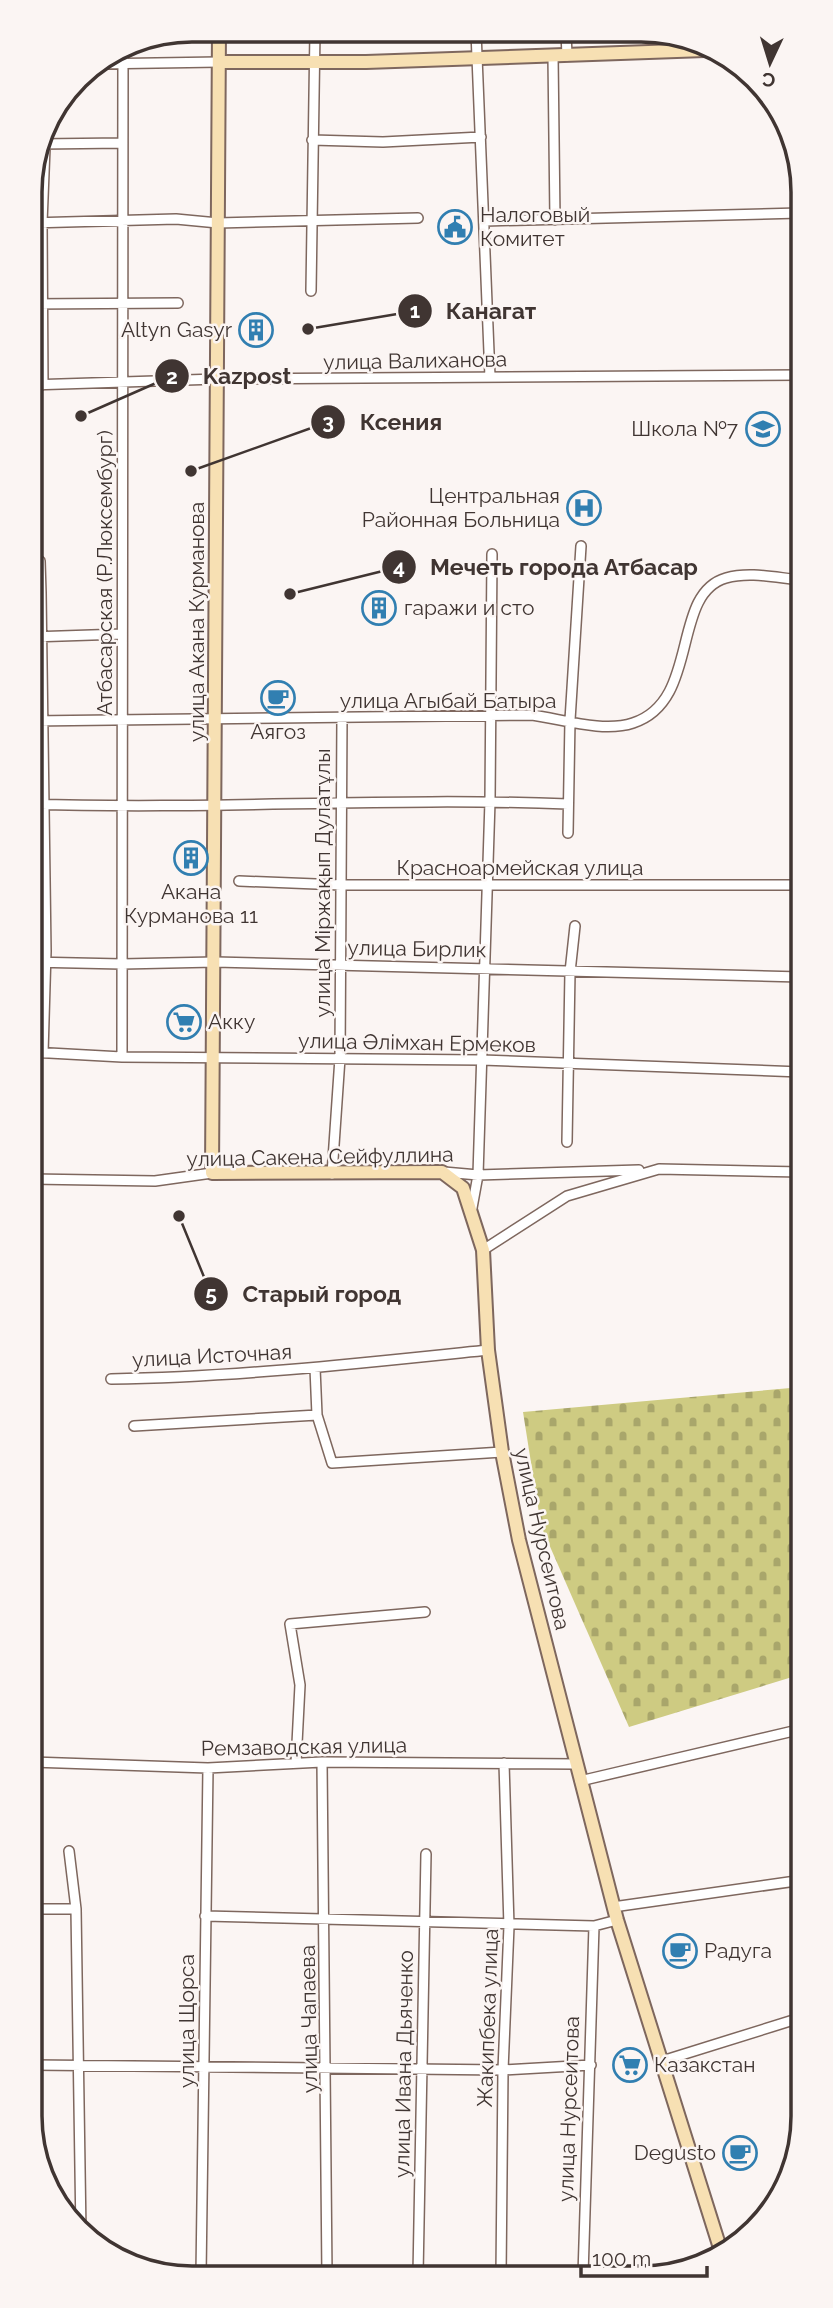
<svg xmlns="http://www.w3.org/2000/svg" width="833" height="2308" font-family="Raleway,sans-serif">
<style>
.cemetery{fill:url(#cemetery-stones)}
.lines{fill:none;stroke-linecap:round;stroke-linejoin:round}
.minor-casing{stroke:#7e675e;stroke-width:12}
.secondary-casing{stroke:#7e675e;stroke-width:16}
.minor{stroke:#fff;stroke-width:9}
.secondary{stroke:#f7e0b3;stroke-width:12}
.labels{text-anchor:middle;stroke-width:5;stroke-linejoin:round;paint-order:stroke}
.poi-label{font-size:21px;fill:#403532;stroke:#fbf5f3;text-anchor:start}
.street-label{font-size:21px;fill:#403532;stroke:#fbf5f3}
.rim{fill:none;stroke:#403532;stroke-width:3.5}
.leader{fill:none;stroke:#403532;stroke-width:2.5}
.callout-dot{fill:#403532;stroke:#fbf5f3;stroke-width:2.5}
.mark-label{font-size:21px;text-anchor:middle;font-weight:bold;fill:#fff}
.callout-label{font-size:23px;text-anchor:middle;font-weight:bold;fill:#403532;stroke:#fbf5f3;stroke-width:5;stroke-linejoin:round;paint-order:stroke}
</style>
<defs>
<pattern id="cemetery-stones" width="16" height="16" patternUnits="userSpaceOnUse" patternTransform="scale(1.75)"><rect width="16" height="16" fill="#cecb82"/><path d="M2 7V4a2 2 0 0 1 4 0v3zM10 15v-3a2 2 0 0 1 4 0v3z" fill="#a9a66b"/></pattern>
</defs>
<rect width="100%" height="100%" fill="#fbf5f3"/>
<path class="cemetery" d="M802,1387V1674L629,1727L541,1526L523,1412Z"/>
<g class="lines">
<g class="minor-casing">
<path id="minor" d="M476,32L490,377
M566,32L567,56
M553,56L555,220
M94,64L219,62
M312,140L383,142L481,137
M40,144L123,143
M485,221L800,213
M30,223L176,219L218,223L418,218
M311,291L315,31
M30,304L178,303
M30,385L217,379L800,375
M43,385L42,223L46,122
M31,555L40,561L41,593L46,951L43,1053
M31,637L122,634
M31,721L532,715C562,719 603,733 633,723C701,701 670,594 726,578C750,571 777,578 801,580
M31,804C210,810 390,797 568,804
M568,833L570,720L581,546
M239,881L341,885H801
M31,962L122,964L215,962L801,977
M31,1052L122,1057L482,1060L801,1072
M122,1057L123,46
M567,1142L570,972L575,926
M444,1172L478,1175L639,1170
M799,1172L801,1131
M332,1174L340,1058L342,717
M32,1179L155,1181L212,1173
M472,1208L478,1175L490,801L492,554
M483,1250L567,1196L659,1169L802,1172
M315,1368L317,1415L332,1463L502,1452
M111,1379C237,1377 363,1363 488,1350
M134,1426L317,1415
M32,1762L208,1768L322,1762L576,1764
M322,1762L327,2275
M296,1763L300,1685L290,1624L425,1612
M580,1781L802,1729
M69,1851L76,1909L81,2233
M613,1907L803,1880
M33,1909H76
M205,1916L594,1926
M662,2061L803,2017
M33,2065L503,2070L591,2065
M201,2275L208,1768
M418,2275L426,1854
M501,2275L503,2070L509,1926L504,1763
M583,2275L594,1926L617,1920"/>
</g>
<g class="secondary-casing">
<path id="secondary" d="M219,30L212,1173L442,1172L463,1188L483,1250L488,1350L502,1452L519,1540L617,1920L720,2248
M219,62H366L705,50"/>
</g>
<use href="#minor" class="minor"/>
<use href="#secondary" class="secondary"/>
</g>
<defs>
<g id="civic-ring" transform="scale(1.75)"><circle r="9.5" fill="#fbf5f3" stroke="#317fb1" stroke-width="1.5"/><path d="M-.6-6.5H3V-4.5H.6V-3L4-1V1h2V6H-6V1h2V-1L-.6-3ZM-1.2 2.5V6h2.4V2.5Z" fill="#317fb1"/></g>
<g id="building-ring" transform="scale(1.75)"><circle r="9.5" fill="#fbf5f3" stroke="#317fb1" stroke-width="1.5"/><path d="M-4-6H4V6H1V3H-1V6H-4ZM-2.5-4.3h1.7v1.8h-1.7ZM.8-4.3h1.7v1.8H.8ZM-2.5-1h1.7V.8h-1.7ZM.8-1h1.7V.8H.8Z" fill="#317fb1"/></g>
<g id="school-ring" transform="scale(1.75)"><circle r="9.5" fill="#fbf5f3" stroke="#317fb1" stroke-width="1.5"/><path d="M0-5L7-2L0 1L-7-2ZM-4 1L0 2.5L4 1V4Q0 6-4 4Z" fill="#317fb1"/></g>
<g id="hospital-ring" transform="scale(1.75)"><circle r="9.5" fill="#fbf5f3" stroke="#317fb1" stroke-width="1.5"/><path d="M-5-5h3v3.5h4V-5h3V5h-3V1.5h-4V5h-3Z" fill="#317fb1"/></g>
<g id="cafe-ring" transform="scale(1.75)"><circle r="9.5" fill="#fbf5f3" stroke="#317fb1" stroke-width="1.5"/><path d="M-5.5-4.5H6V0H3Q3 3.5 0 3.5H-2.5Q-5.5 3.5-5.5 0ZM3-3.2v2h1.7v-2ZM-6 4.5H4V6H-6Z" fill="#317fb1"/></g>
<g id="supermarket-ring" transform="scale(1.75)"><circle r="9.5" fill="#fbf5f3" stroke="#317fb1" stroke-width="1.5"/><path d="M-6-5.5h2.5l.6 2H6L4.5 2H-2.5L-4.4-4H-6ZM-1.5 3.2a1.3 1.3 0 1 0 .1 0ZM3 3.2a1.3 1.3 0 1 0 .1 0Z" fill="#317fb1"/></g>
</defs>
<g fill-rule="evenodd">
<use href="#civic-ring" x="455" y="227"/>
<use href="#building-ring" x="256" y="330"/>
<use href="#school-ring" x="763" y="429"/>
<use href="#hospital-ring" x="584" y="508"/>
<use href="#building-ring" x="379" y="608"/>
<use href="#cafe-ring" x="278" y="698"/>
<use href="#building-ring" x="191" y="858"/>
<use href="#supermarket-ring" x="184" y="1022"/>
<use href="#cafe-ring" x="680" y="1951"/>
<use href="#supermarket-ring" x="630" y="2065"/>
<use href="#cafe-ring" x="740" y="2153"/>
</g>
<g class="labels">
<g class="poi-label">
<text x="480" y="222">Налоговый<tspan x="480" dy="24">Комитет</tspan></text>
<text x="232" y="337" text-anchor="end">Altyn Gasyr</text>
<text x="738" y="436" text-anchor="end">Школа №7</text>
<text x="560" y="503" text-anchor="end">Центральная<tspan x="560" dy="24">Районная Больница</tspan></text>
<text x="404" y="615">гаражи и сто</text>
<text x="278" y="739" text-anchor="middle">Аягоз</text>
<text x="191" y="899" text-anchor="middle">Акана<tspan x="191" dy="24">Курманова 11</tspan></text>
<text x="208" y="1029">Акку</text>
<text x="704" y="1958">Радуга</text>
<text x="654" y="2072">Казакстан</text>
<text x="716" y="2160" text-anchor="end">Degusto</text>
</g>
<g class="street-label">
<text transform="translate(415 361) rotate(-1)" y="7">улица Валиханова</text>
<text transform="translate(105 573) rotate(-90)" y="7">Атбасарская (Р.Люксембург)</text>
<text transform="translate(197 622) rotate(-90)" y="7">улица Акана Курманова</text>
<text x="448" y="708">улица Агыбай Батыра</text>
<text x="520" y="875">Красноармейская улица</text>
<text transform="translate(323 883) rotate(-90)" y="7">улица Міржақып Дулатұлы</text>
<text transform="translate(417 949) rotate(1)" y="7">улица Бирлик</text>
<text transform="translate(417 1043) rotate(1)" y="7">улица Әлімхан Ермеков</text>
<text transform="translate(320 1157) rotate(-1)" y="7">улица Сакена Сейфуллина</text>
<text transform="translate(212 1356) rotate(-3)" y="7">улица Источная</text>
<text transform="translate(542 1539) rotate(77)" y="7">улица Нурсеитова</text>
<text transform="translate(304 1747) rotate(-1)" y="7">Ремзаводская улица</text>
<text transform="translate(488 2018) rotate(-88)" y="7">Жакипбека улица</text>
<text transform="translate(309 2019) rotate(-91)" y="7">улица Чапаева</text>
<text transform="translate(187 2021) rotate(-90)" y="7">улица Щорса</text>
<text transform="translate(404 2064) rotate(-89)" y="7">улица Ивана Дьяченко</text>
<text transform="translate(569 2109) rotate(-88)" y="7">улица Нурсеитова</text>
</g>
</g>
<path d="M0 0H833V2308H0ZM192 42H641A150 150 0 0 1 791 192V2116A150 150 0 0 1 641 2266H192A150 150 0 0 1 42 2116V192A150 150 0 0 1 192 42Z" fill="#fbf5f3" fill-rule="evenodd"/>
<path class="rim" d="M192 42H641A150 150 0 0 1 791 192V2116A150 150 0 0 1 641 2266H192A150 150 0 0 1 42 2116V192A150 150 0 0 1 192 42Z"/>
<path class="leader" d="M308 329L415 311M81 416L172 376M191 471L328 422M290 594L399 567M179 1216L211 1294"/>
<g class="callout-dot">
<circle cx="308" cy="329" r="7"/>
<circle cx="81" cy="416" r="7"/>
<circle cx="191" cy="471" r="7"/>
<circle cx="290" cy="594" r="7"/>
<circle cx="179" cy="1216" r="7"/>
<circle cx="415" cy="311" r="18"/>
<circle cx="172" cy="376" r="18"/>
<circle cx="328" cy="422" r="18"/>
<circle cx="399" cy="567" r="18"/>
<circle cx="211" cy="1294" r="18"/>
</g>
<g class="mark-label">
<text x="415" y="318">1</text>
<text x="172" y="384">2</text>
<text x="328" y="429">3</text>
<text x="399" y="574">4</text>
<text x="211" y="1301">5</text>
</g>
<g class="callout-label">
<text x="491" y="319">Канагат</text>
<text x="247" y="384">Kazpost</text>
<text x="401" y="430">Ксения</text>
<text x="564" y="575">Мечеть города Атбасар</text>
<text x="322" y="1302">Старый город</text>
</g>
<g transform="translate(770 63) rotate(184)" stroke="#fbf5f3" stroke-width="5" paint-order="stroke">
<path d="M0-5L12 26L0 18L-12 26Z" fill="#403532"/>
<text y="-10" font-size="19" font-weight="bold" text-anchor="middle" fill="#403532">С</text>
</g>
<path d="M581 2266v10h126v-10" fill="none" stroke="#403532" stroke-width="3.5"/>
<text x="592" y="2266" font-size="21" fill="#403532" stroke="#fbf5f3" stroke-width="5" paint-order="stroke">100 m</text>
</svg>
